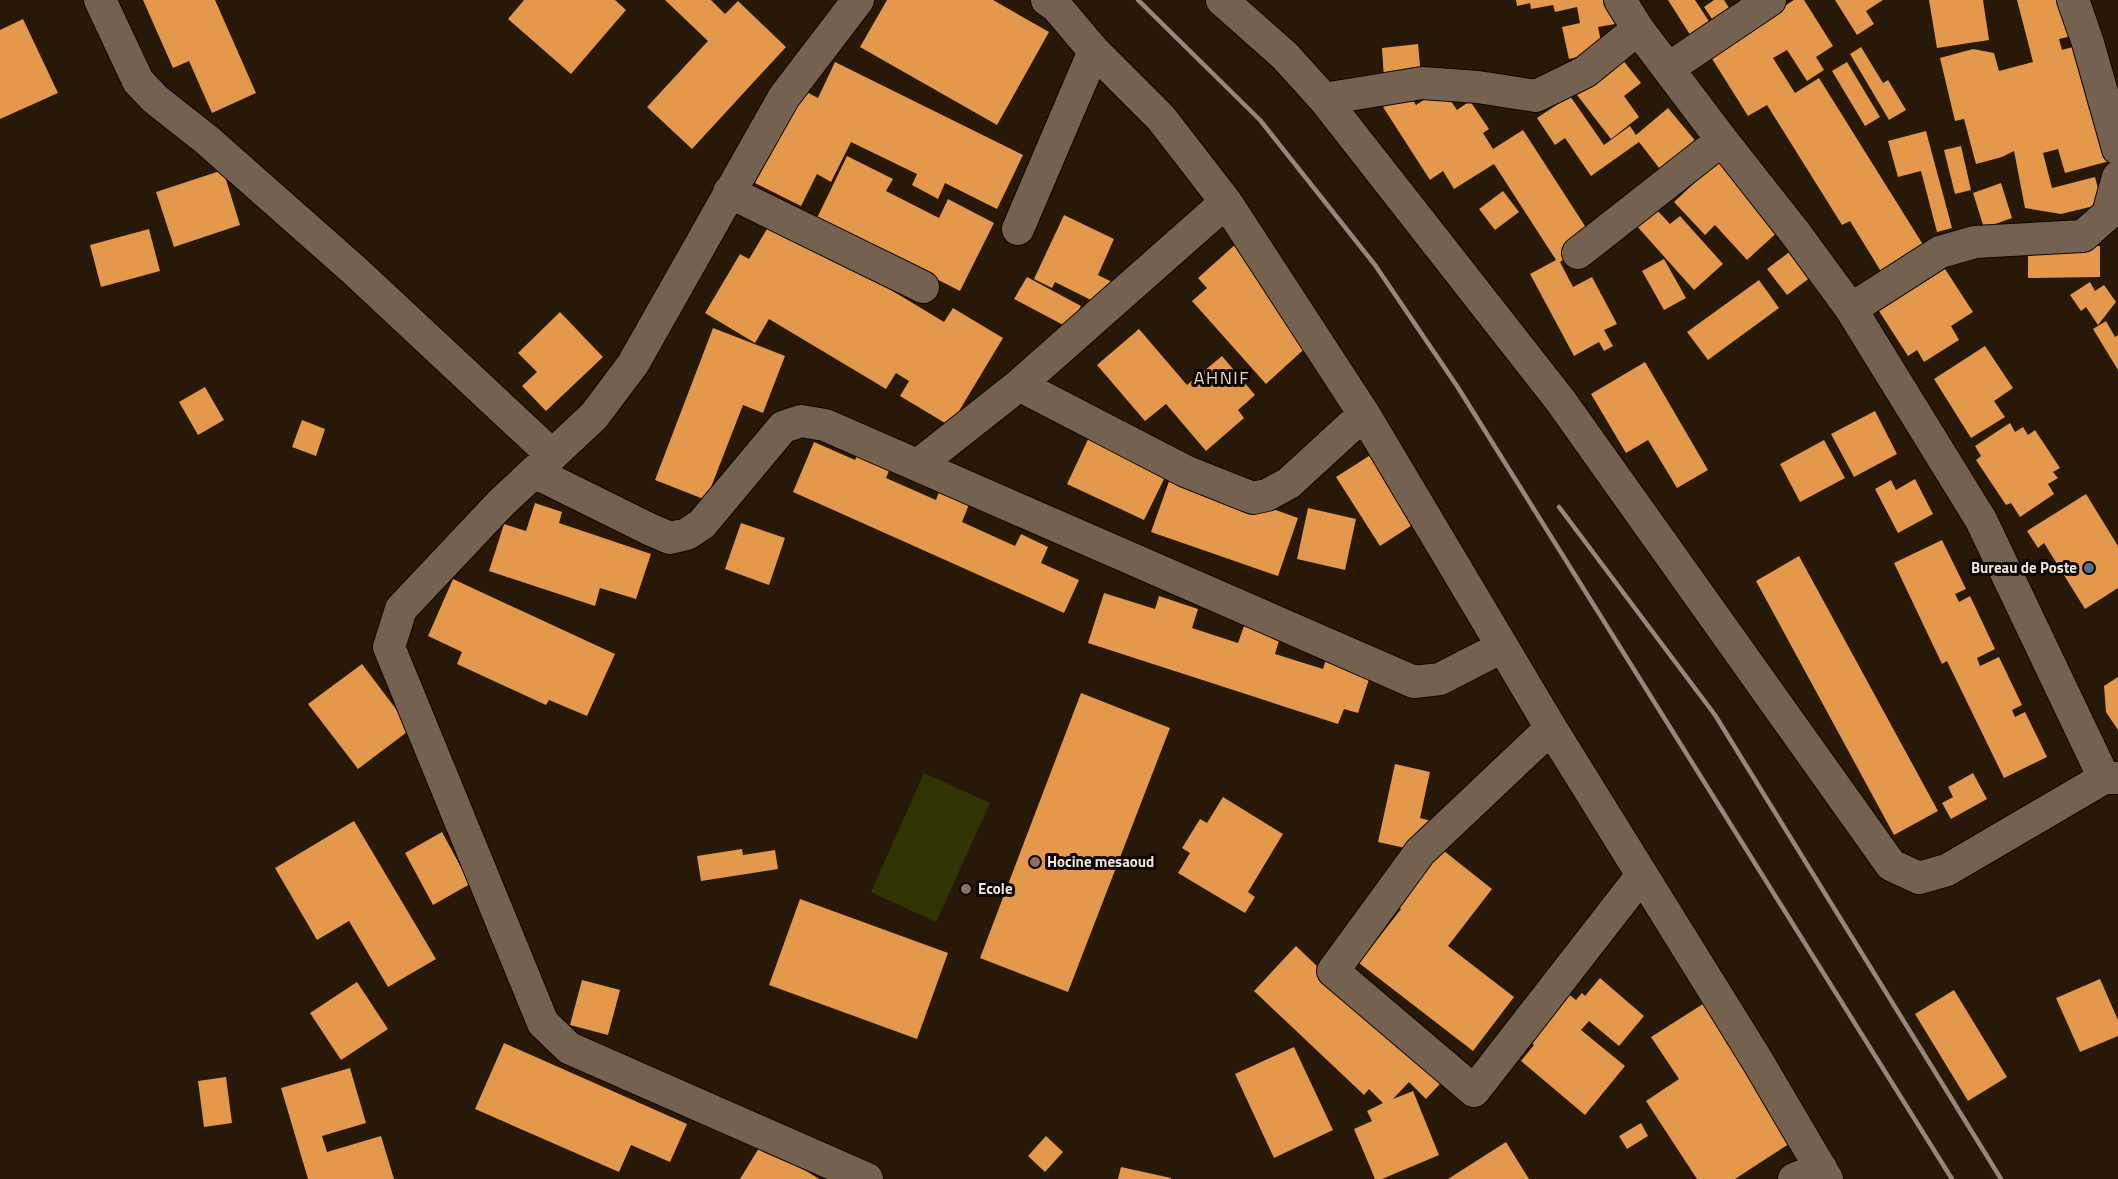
<svg xmlns="http://www.w3.org/2000/svg" width="2118" height="1179" font-family="'Titillium Web',sans-serif">
<style>
.green{fill:#313503}
.building{fill:#e4984b}
.lines{fill:none;stroke-linecap:round;stroke-linejoin:round}
.street-casing{stroke:#0f0400;stroke-width:34}
.street{stroke:#756150;stroke-width:32}
.rail{stroke:#94877b;stroke-width:4.5}
.service-dot{fill:#5c6f8a;stroke:#0b0502;stroke-width:2}
.education-dot{fill:#8d6e63;stroke:#0b0502;stroke-width:2}
.labels{text-anchor:middle;stroke-width:6;stroke-linejoin:round;paint-order:stroke}
.poi-label{font-size:15px;font-weight:bold;fill:#ede2d8;stroke:#0b0502;text-anchor:start}
.quarter-label{font-size:18px;letter-spacing:1.5px;fill:#ead4c1;stroke:#0b0502}
</style>
<rect width="100%" height="100%" fill="#271808"/>
<path class="green" d="M924,773L990,803L936,922L871,892Z"/>
<path class="building" d="M143,0H215L256,93L212,113L189,61L173,68Z
M524,0H615L626,10L571,74L508,19Z
M665,0H711L725,14L738,1L786,47L692,149L647,107L708,41Z
M887,0H993L1049,32L997,125L860,47Z
M1516,0H1610L1615,24L1598,27L1603,51L1569,59L1562,27L1580,23L1577,7L1555,12L1553,5L1531,9L1530,3L1517,6Z
M1668,0H1695L1714,29L1694,41Z
M1714,0H1724L1733,14L1716,25L1704,7Z
M1794,0H1804L1833,46L1816,57L1824,70L1807,81L1787,50L1773,58L1795,93L1819,78L1927,251L1885,278L1850,221L1842,225L1767,105L1748,116L1709,54Z
M1835,0H1883L1866,11L1874,24L1857,35Z
M1929,0H1983L1989,40L1937,48Z
M2017,0H2067L2076,35L2059,39L2062,50L2080,45L2117,159L2065,173L2058,149L2043,153L2052,188L2095,177L2102,204L2061,214L2025,208L2014,151L2002,157L1976,164L1964,119L1955,121L1940,58L1973,49L1994,53L1999,71L2033,62Z
M23,19L58,93L0,119V30Z
M1418,44L1421,76L1384,79L1382,48Z
M1861,47L1883,83L1888,80L1906,110L1889,120L1850,54Z
M1622,59L1641,83L1624,96L1639,117L1611,139L1577,95Z
M835,62L1023,155L997,209L945,183L938,199L912,185L917,174L851,142L831,182L817,174L801,206L753,182L799,88L818,98Z
M1847,62L1880,117L1865,126L1832,71Z
M1442,88L1457,110L1470,101L1489,129L1483,133L1493,149L1523,130L1594,240L1560,262L1573,287L1592,277L1617,324L1604,330L1613,346L1604,351L1599,342L1574,356L1530,274L1556,260L1494,164L1454,189L1443,171L1430,180L1383,107L1407,91L1416,105Z
M1570,96L1604,145L1630,126L1636,135L1668,108L1698,144L1663,173L1639,142L1591,176L1565,138L1555,145L1537,118Z
M1926,131L1952,228L1937,232L1921,171L1898,177L1888,141Z
M1961,146L1971,190L1955,194L1944,150Z
M847,156L893,179L886,191L939,218L948,199L994,223L960,291L817,218Z
M1720,159L1783,227L1747,260L1715,225L1705,235L1674,202Z
M223,170L240,225L174,247L156,192Z
M2001,183L2012,218L1984,228L1973,193Z
M1503,191L1519,212L1495,230L1479,209Z
M1654,207L1670,224L1680,216L1723,264L1694,290L1635,224Z
M1064,215L1114,239L1098,275L1114,283L1103,306L1055,282L1052,288L1034,279Z
M770,224L836,263L838,258L944,322L953,308L1003,338L950,426L900,396L909,381L896,373L886,389L769,319L755,343L705,313L740,254L749,259Z
M149,229L160,271L101,287L90,245Z
M1237,243L1312,342L1266,384L1192,301L1207,288L1198,278Z
M2028,246H2100V277L2028,278Z
M1792,250L1811,277L1787,295L1767,269Z
M1664,259L1686,298L1664,310L1642,271Z
M1945,269L1973,312L1951,326L1959,340L1924,362L1917,350L1908,356L1879,311Z
M1027,277L1081,306L1069,328L1014,299Z
M1759,280L1779,308L1708,360L1687,332Z
M2090,282L2095,291L2104,285L2116,302L2098,325L2086,307L2081,311L2070,295Z
M560,312L603,357L546,411L522,386L537,372L518,353Z
M2106,321L2115,337L2118,335V370L2093,329Z
M713,328L785,356L763,413L743,405L706,500L655,480Z
M1139,329L1187,385L1222,356L1255,395L1238,410L1244,418L1206,451L1166,404L1145,421L1097,365Z
M1985,346L2013,388L1994,401L2005,417L1971,438L1934,379Z
M1645,362L1708,470L1677,488L1648,440L1626,453L1591,394Z
M205,387L224,420L198,435L179,402Z
M1875,411L1897,454L1854,477L1831,434Z
M302,420L325,429L316,456L292,447Z
M2010,423L2015,432L2023,427L2028,435L2035,430L2060,468L2053,472L2058,478L2048,484L2054,494L2020,517L2011,503L2006,505L1976,460L1981,456L1975,446Z
M1091,433L1169,469L1144,520L1067,484Z
M1824,440L1845,478L1800,502L1780,464Z
M814,442L855,460L862,444L894,458L886,478L936,500L940,489L970,502L962,522L1015,546L1021,534L1048,547L1041,563L1079,580L1064,613L793,492Z
M1380,449L1423,518L1380,546L1336,477Z
M1172,473L1298,518L1278,576L1151,532Z
M1915,479L1933,514L1898,533L1875,489L1891,480L1896,490Z
M2086,494L2118,546V588L2085,609L2044,543L2038,548L2027,531Z
M535,503L562,512L559,523L651,554L636,599L600,588L595,606L489,571L504,524L526,531Z
M1308,508L1356,519L1345,570L1297,559Z
M741,523L785,538L769,585L725,569Z
M1942,540L1966,589L1955,594L1959,602L1970,596L1995,649L1977,658L1980,666L1999,657L2022,705L2012,710L2015,717L2025,712L2047,757L2004,778L1947,661L1942,664L1894,563Z
M1799,556L1938,811L1894,835L1756,581Z
M453,579L615,654L587,716L549,700L546,705L457,664L462,652L428,636Z
M1104,593L1155,609L1159,596L1198,609L1192,628L1238,643L1244,626L1280,637L1275,654L1323,669L1327,656L1372,670L1358,713L1344,709L1338,724L1088,643Z
M362,664L411,729L358,769L308,704Z
M2118,677V730L2106,712L2104,686Z
M1081,693L1170,728L1068,992L980,958Z
M1395,764L1430,772L1420,818L1431,821L1424,852L1378,842Z
M1973,773L1987,799L1951,819L1942,803L1953,797L1948,787Z
M1223,797L1283,834L1248,892L1255,897L1245,913L1178,873L1190,853L1182,848L1200,819L1207,823Z
M354,821L436,959L388,987L349,921L317,940L275,868Z
M442,832L470,884L433,905L405,853Z
M1439,847L1492,889L1448,946L1514,997L1473,1051L1359,963L1401,909L1395,904Z
M742,849L743,855L775,850L778,869L701,881L697,856Z
M800,899L948,953L917,1039L769,985Z
M1296,946L1405,1050L1450,1073L1426,1099L1409,1082L1393,1099L1413,1091L1439,1155L1382,1179H1375L1354,1129L1372,1121L1367,1111L1383,1103L1369,1089L1364,1095L1254,991Z
M1600,978L1644,1016L1619,1046L1589,1021L1581,1030L1625,1066L1585,1115L1521,1061L1534,1045L1528,1040L1567,993L1576,1000L1582,993L1585,996Z
M2100,979L2118,1020V1036L2080,1052L2056,998Z
M582,980L620,990L608,1035L570,1025Z
M357,982L388,1029L341,1060L310,1013Z
M1954,990L2007,1077L1968,1101L1915,1014Z
M1703,1004L1792,1142L1735,1179H1697L1646,1101L1679,1079L1651,1037Z
M504,1043L687,1124L670,1162L631,1145L619,1172L475,1109Z
M1294,1047L1333,1130L1274,1158L1235,1074Z
M350,1068L366,1123L322,1136L327,1152L381,1136L394,1179H308L281,1088Z
M226,1077L232,1123L204,1127L198,1081Z
M1641,1123L1648,1136L1627,1149L1619,1136Z
M1046,1136L1063,1152L1045,1172L1028,1156Z
M1506,1142L1529,1179H1448Z
M762,1143L819,1179H740Z
M1121,1167L1171,1178V1179H1118Z"/>
<g class="lines">
<g class="street-casing">
<path id="street" d="M100,0L138,81L155,99L207,140L354,270L552,455
M858,0L784,97L633,364L594,416L501,503L401,609L389,647L543,1023L569,1048L867,1179
M1047,0L1056,6L1094,51L1161,118L1226,202L1364,414L1551,728L1757,1060L1827,1179
M1222,0L1285,56L1324,99L1560,400L1891,865L1919,878L1947,870L2104,778H2118
M1620,0L1638,29L1722,140L1796,234L1851,309L1981,520L2104,778
M2073,0L2088,43L2118,149
M1669,68L1770,0
M1324,99L1422,83L1478,87L1536,96L1585,72L1638,29
M729,192L923,287
M1018,229L1094,51
M1578,253L1722,140
M1851,309L1940,252L1975,242L2083,236L2108,214L2118,177
M1019,385L1185,471L1253,498L1267,495L1289,483L1364,414
M918,465L1019,385L1226,202
M534,472L649,529L670,538L687,534L702,524L783,427L801,421L825,425L1414,682L1440,679L1502,647
M1551,728L1420,852L1333,971L1474,1091L1642,875
M1794,1179L1821,1168"/>
</g>
<use href="#street" class="street"/>
<path class="rail" d="M1138,0L1260,120L1375,265L1457,386L1952,1179
M1559,507L1715,715L2001,1179"/>
</g>
<circle class="service-dot" cx="2089" cy="568" r="6"/>
<g class="education-dot">
<circle cx="1035" cy="862" r="6"/>
<circle cx="966" cy="889" r="6"/>
</g>
<g class="labels">
<g class="poi-label">
<text x="2077" y="573" text-anchor="end">Bureau de Poste</text>
<text x="1047" y="867">Hocine mesaoud</text>
<text x="978" y="894">Ecole</text>
</g>
<g class="quarter-label">
<text x="1222" y="384">AHNIF</text>
</g>
</g>
</svg>
